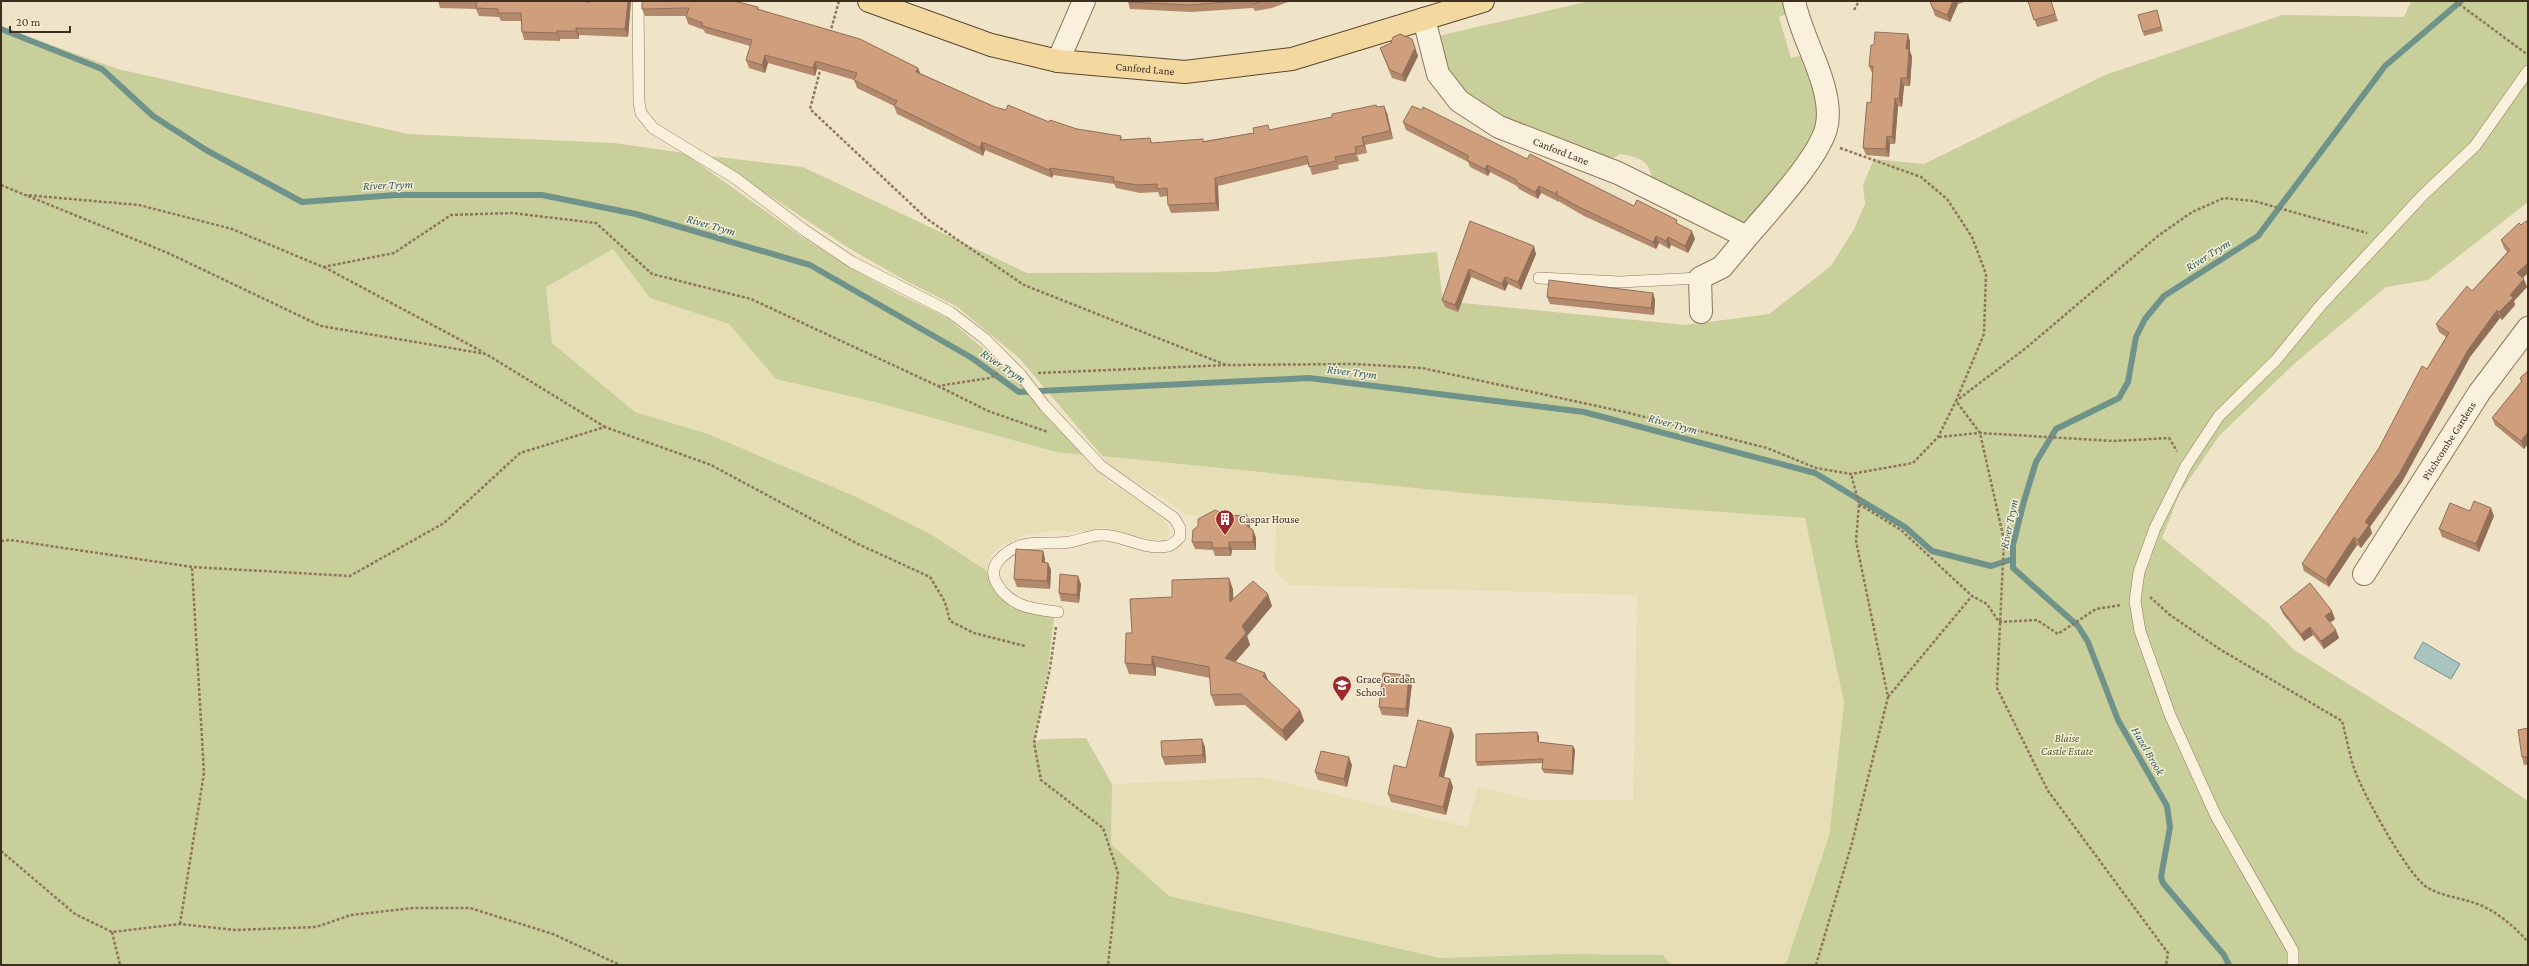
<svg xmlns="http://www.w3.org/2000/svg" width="2529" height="966" font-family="'Crimson Pro',serif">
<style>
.farmland{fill:#e6deb5}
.green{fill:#c9cf9b}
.water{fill:#a9c4bc;stroke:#6f938a}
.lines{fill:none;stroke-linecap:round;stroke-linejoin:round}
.stream{stroke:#6f938a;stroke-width:6}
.service-casing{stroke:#8d765c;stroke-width:12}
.minor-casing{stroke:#8d765c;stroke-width:24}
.primary-casing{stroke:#5b4430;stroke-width:24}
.path{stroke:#8d765c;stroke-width:2.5;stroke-dasharray:3 2;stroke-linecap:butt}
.service{stroke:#faf1dc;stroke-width:11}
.minor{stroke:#faf1dc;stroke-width:22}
.primary{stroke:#f3d9a0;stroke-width:22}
.wall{fill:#b2896c}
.shaded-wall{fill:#916f58}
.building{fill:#cf9f7d;stroke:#916f58}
.labels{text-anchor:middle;stroke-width:3;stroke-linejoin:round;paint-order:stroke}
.street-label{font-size:11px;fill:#3d2e20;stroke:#f7eed8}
.poi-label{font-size:11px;fill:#3d2e20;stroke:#f7eed8;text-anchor:start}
.park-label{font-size:11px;font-style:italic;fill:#4d5a26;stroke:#f7eed8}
.water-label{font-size:12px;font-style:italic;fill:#2f5d5a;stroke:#f7eed8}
</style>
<rect width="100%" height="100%" fill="#f0e4c8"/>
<path class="farmland" d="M613,249L650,298L729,324L776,379L875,402L1056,452L1083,455L1109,482L1152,509L1166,523L1170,532L1167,538L1160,540L1142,538L1107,527L1077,532L1052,531L1023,536L1000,546L990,557L987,571L932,535L852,495L708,434L635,412L552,343L546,287Z
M1102,456L1484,495L1805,518L1844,703L1829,836L1787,961L1783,965H1671L1663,955L1565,954L1440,958L1169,896L1111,844L1112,784L1262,777L1467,827L1478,787L1532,800H1633L1637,595L1290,585L1275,571L1276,518L1187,515L1163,498L1118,472Z"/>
<path class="green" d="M1590,1H1787L1790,13L1779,17L1791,58L1803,55L1819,106L1813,147L1743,225L1652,182C1651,161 1640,157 1620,154L1609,161C1560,142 1478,120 1449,74C1443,63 1441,47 1438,36Z
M2411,1H2528V202L2428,280L2386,287L2295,363L2219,436L2180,493L2162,538L2268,623L2294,650L2440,741L2528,801V965H1783L1787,961L1829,836L1844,703L1805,518L1484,495L1102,456L1020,359L956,306L906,281L852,250L710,156L803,167L1027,273L1215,272L1437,252L1443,301L1686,325L1769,314L1831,266L1854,229L1865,204L1863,185L1874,159L1924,164L2105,75L2282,15L2404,17Z
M1,27L118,69L408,134L614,143L684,153L799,235L846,265L898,294L946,317L1011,372L1083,455L1056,452L875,402L776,379L729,324L650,298L613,249L546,287L552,343L635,412L708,434L852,495L932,535L987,571C994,608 1023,611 1054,618L1048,669L1034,743L1041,739L1086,738L1112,784L1111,844L1169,896L1440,958L1565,954L1663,955L1671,965H1Z"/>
<path class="water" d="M2423,642L2460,664L2451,679L2414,658Z"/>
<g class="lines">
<path class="stream" d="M1,29L102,69L153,116L206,150L302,202L396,195H542L636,214L810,265L972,358L1019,392L1309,378L1584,412L1815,473L1905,527L1932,551L1991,566L2013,559
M2229,965L2224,955L2163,883L2161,877L2170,827L2167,806L2118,720L2088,642L2078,626L2013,568V545L2024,501L2036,462L2056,429L2119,398L2128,382L2136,337L2145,319L2164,296L2258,236L2385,66L2461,1"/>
<g class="service-casing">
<path id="service" d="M638,1L639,102L641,113L653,128L735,178L804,230L852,262L950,312L984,338L1020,374L1044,405L1101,466L1174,518L1180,528V537C1176,541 1173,545 1168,546C1145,551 1124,535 1102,535C1091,535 1080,540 1070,542C1043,546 1021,536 999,560C993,566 992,575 996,582C1009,607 1033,609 1058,612
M1539,278L1620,282L1700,278
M2293,965V951L2216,816L2170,715L2140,631L2135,601L2139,572L2155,528L2186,466L2219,416L2276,360L2321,305L2423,195L2475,146L2528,71"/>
</g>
<g class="minor-casing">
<g id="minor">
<path id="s1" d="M1424,19L1438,74L1459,101L1499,127L1618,173L1747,237C1769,211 1817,160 1826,129C1830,115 1827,98 1823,84C1815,56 1800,30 1794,1"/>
<path d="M1058,61L1084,1"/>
<path d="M1701,312L1700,278L1722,267L1747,237"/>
<path id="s2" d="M2364,574L2479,393L2528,328"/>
</g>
</g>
<g class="primary-casing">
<g id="primary">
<path id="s3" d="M869,1L991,45L1058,61L1185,72L1292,59L1483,1"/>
</g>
</g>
<path class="path" d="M2455,1L2528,55
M1854,10L1859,1
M830,33L839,1
M821,67L810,109L927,219L1024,285L1226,365
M1840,148L1921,177L1947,199L1972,237L1986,274L1984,334L1956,401L1980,433L2004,540L1997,688L2048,791L2168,953L2166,965
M1,185L25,195L139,205L232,229L323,267L394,253L451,215L512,213L596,223L652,274L751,299L938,386L990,378L998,373
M28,196L168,253L321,326L486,354L605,427
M324,267L483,352
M1038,373L1228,365L1355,364L1422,368L1629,413L1767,448L1816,468L1851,474L1913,463L1938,437L1956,401L2026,348L2158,236L2192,212L2224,198L2254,201L2367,233
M938,386L988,411L1048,432
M1939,437L1980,433L2114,441L2169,438L2177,451
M1859,504L1901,530L1972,596L1987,604L1999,622L2037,620L2058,634L2096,609L2121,605
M1,541L10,540L192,567L350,576L444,523L520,453L605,427L711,465L858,544L930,577L945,602L950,621L974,633L1025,646
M2150,597L2170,615L2221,650L2342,721C2347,739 2350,759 2357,776C2367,800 2408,876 2428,888C2442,896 2460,898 2475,903C2495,910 2514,926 2528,942
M1056,627L1050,668L1034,743L1041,780L1103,828L1118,873L1108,965
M1888,697L1972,596
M1,851L75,914L112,932L180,924L235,930L316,927L351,915L413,908H470L553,934L620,965
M180,924L204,773L192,567
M112,932L120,965
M1816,965L1852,843L1888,697L1856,541L1859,504L1851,474"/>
<use href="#service" class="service"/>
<use href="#minor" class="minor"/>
<use href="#primary" class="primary"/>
</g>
<path class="wall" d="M438,1H586L588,3L631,1L628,37L579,35V39H560V41L524,40L522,32L521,21H501L499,17L479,16L476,9L440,8Z
M1128,1H1291L1272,8L1255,11L1253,8L1191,12L1130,9Z
M1930,1H1968L1958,4L1950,22L1935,16Z
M2028,1H2051L2058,21L2037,27Z
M758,7L759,9L918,68L920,73L995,107L1049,122L1077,129L1121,136L1122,140L1150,138L1152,143L1204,141L1270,130L1332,117L1377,107L1387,113L1393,139L1365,145L1367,153L1357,155L1359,161L1338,165L1339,169L1312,175L1309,164L1218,186L1219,211L1171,213L1168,205L1167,196L1160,197L1158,192L1140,193L1116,188L1114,184L1053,175L1052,178L985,150L983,156L897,114L894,106L857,88L854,80L817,69L815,76L768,63L765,73L749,68L746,60L750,46L705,33L704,30L688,24L686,17V16H645L642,9Z
M2157,10L2163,31L2144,36L2143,32Z
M1908,34L1910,42V51L1912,57L1910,86H1904L1902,107L1898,106L1895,144H1890L1889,157L1866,155L1863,148L1871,103L1872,73L1869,66L1874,45Z
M1412,39L1418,56L1405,82L1392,78L1380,48L1391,43Z
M1403,122L1527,159L1634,206L1678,224L1695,239L1688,253L1671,245L1669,249L1659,243L1656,249L1584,216L1560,202L1559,201V202L1541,193L1538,199L1519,189L1517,186L1490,172L1488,176L1470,167L1468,162L1406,130Z
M1470,221L1536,254L1521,290L1508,284L1505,291L1471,277L1458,312L1445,307L1442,300Z
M2528,223V273L2523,278L2527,287L2514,301L2515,305L2502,320L2500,318L2470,357L2402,482L2370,527L2372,533L2361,548L2357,545L2329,587L2304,571L2302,564L2379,448L2446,337L2439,332L2436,324L2472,291L2507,252L2504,248L2501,240L2521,225Z
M1653,293L1655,300L1654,315L1550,304L1547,297Z
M2528,371V444L2524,449L2495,425L2492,418L2521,382L2520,378Z
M2470,511L2494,516L2479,552L2442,537L2439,529Z
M1247,515L1250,523L1249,528L1253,530L1256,538V550H1232L1231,556H1215L1213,550L1195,549L1192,542L1230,516Z
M1043,551L1045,559V562L1048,563L1051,570L1050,589L1017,587L1014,579Z
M1081,584L1079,603L1061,601L1059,593Z
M1233,589V599L1272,606L1247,636L1250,645L1235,662L1268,681L1300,710L1304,721L1286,741L1245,705L1215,706L1211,695L1210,678L1156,667V676L1129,674L1125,663L1132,633L1172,597Z
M2280,607L2335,619L2330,623L2339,638L2324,649L2313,635L2304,641L2283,614Z
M1409,675L1412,683L1408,717L1382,715L1379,707Z
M1451,728L1454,736L1444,778L1450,779L1453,787L1446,815L1391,802L1388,794L1406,768Z
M2528,728V765H2524L2522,757Z
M1539,736V742L1573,746L1575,750L1573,775L1544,773L1542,769L1543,763L1477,766L1476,762Z
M1205,747L1206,763L1165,765L1162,757Z
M1352,765L1347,787L1318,780L1315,772Z"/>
<path class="shaded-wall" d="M628,1H631L628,37L625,29Z
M1953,1H1957L1958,4L1950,22L1947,15Z
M576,28L579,35V39L576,31Z
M557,31L560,39V41L557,33Z
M1908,34L1910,42V51L1912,57L1910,86L1907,78L1906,49Z
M1415,48L1418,56L1405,82L1402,75Z
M765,55L768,63L765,73L762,65Z
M815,61L817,69L815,76L813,68Z
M918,68L921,76L916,72Z
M1901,78L1904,86L1902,107L1899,99Z
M1895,98L1898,106L1895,144L1892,137Z
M1384,106L1387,113L1393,139L1390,131Z
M1887,136L1890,144L1889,157L1886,149Z
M1362,137L1365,145L1367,153L1364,145Z
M982,142L985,150L983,156L980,148Z
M1487,165L1490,172L1488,176L1485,169Z
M1050,168L1053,175L1052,178L1049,170Z
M1215,178L1218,186L1219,211L1216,203Z
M1539,186L1541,193L1538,199L1535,192Z
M1557,191V195L1559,201V202L1556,194Z
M1692,231L1695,239L1688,253L1685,246Z
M1656,236L1659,243L1656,249L1653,242Z
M1668,237L1671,245L1669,249L1666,241Z
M1534,246L1536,254L1521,290L1518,282Z
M2528,263V273L2520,280L2517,273Z
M1469,269L1471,277L1458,312L1455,305Z
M1505,277L1508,284L1505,291L1502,284Z
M2524,279L2527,287L2514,301L2515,305L2502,320L2499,312L2510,295Z
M1653,293L1655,300L1654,315L1651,308Z
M2497,310L2500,318L2470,357L2402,482L2370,527L2372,533L2361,548L2358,540L2365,522L2468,350Z
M2528,432V444L2524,449L2521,441Z
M2491,508L2494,516L2479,552L2476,544Z
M1247,515L1250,523L1249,534L1247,526Z
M1253,530L1256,538V550L1253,542Z
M2354,537L2357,545L2329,587L2326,580Z
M1229,542L1232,550L1231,556L1229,548Z
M1043,551L1045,559V570L1042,562Z
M1048,563L1051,570L1050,589L1047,581Z
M1078,576L1081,584L1079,603L1077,595Z
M1229,578L1233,589L1234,613L1230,602Z
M1268,594L1272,606L1247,636L1250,645L1229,669L1225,658L1242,626Z
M2332,611L2335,619L2328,624L2325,616Z
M2310,627L2313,635L2304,641L2301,634Z
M2336,630L2339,638L2324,649L2321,641Z
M1152,656L1156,667V676L1152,665Z
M1265,673L1270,684L1263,676Z
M1409,675L1412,683L1408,717L1406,709Z
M1300,710L1304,721L1286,741L1282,730Z
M1451,728L1454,736L1442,784L1439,776Z
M1537,732L1539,736V746L1538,742Z
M1202,739L1205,747L1206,763L1203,755Z
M1573,746L1575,750L1573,775L1572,771Z
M1349,757L1352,765L1347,787L1344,779Z
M1450,779L1453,787L1446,815L1443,807Z"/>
<path class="building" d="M477,1H586L588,3V1H628L625,29L576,28V31H557V33L522,32L521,13H498V9L476,8Z
M642,1H734L758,7L757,9L860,39L918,68L916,72L995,107L1006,110L1008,105L1049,122L1050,120L1077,129L1121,136L1120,140L1150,138L1151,143L1203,139V142L1254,133L1253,128L1268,125L1269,130L1332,117V114L1376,105L1377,107L1384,106L1390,131L1362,137L1364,145L1355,147L1356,153L1335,157L1336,161L1309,167L1307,156L1215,178L1216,203L1168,205L1167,188L1157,189V184L1137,185L1113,181L1114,177L1050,168L1049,170L982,142L980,148L894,106L897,101L854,80L857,73L815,61L813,68L765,55L762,65L746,60L752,40L702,26L703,23L686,17L689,8L642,9Z
M1128,1H1241L1189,5L1128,2Z
M1251,1H1264L1252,4Z
M1930,1H1953L1947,15L1933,9Z
M2028,1H2051L2055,14L2034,20Z
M2157,10L2161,27L2143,32L2138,15Z
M1875,32L1908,34L1906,49H1909L1907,78H1901L1899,99L1895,98L1892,137L1887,136L1886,149L1863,148L1867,102L1871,103L1873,66H1869L1871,45H1874Z
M1400,34L1412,39L1415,48L1402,75L1390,70L1380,48L1391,43L1393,37Z
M1412,106L1422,110L1423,107L1527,159L1530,154L1634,206L1637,200L1677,220L1676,223L1692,231L1685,246L1668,237L1666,241L1656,236L1653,242L1581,208L1557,195V191L1556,194L1539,186L1535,192L1516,182L1517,180L1487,165L1485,169L1467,160L1469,156L1403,122Z
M1470,221L1534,246L1518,282L1505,277L1502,284L1469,269L1455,305L1442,300Z
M2526,221L2528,223V263L2517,273L2524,279L2510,295L2513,298L2499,312L2497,310L2468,350L2399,474L2365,522L2369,525L2358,540L2354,537L2326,580L2302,564L2379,448L2422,366L2427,369L2449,333L2436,324L2467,286L2472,291L2510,250L2501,240L2519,223L2521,225Z
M1549,280L1653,293L1651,308L1547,297Z
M2528,371V432L2521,441L2492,418L2522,381L2520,378Z
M2474,501L2491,508L2476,544L2439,529L2450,503L2470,511Z
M1215,510L1230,516L1247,515V526L1253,530V542H1229V548H1213L1212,542H1192L1193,530L1198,526V519Z
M1016,549L1043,551L1042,562L1048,563L1047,581L1014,579Z
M1060,574L1078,576L1077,595L1059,593Z
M1229,578L1230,602L1253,581L1268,594L1242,626L1246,633L1225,658L1265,673L1263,676L1300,710L1282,730L1241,694L1211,695L1209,667L1152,656V665L1125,663L1126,633H1132L1130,599L1172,597V580Z
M2310,583L2332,611L2325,616L2336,630L2321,641L2310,627L2301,634L2280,607Z
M1383,673L1409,675L1406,709L1379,707Z
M1418,720L1451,728L1439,776L1450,779L1443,807L1388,794L1394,765L1406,768Z
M2528,728V757H2522L2518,730Z
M1537,732L1538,742L1573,746L1572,771L1542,769L1543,759L1476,762V734Z
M1202,739L1203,755L1162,757L1161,741Z
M1321,751L1349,757L1344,779L1315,772Z"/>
<defs>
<g id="building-pin" transform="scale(1)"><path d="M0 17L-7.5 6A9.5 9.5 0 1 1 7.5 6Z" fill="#9e2a2b" stroke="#f7eed8"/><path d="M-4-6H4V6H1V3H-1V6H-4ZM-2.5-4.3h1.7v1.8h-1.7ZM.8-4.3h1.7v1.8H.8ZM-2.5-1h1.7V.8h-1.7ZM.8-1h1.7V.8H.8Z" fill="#fff"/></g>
<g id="school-pin" transform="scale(1)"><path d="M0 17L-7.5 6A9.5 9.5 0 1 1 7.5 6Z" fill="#9e2a2b" stroke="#f7eed8"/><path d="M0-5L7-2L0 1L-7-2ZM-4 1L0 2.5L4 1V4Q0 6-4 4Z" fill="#fff"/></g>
</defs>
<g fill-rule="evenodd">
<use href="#building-pin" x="1225" y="519"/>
<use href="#school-pin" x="1342" y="685"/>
</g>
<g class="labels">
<g class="street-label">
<text dy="4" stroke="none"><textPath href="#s3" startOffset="286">Canford Lane</textPath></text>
<text dy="4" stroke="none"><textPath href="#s1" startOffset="205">Canford Lane</textPath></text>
<text dy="4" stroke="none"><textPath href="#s2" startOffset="158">Pitchcombe Gardens</textPath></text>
</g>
<g class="poi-label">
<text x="1239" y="523">Caspar House</text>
<text x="1356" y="683">Grace Garden<tspan x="1356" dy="13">School</tspan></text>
</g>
<g class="park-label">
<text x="2067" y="742">Blaise<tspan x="2067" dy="13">Castle Estate</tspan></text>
</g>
<g class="water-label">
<text transform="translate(388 185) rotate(-2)" y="4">River Trym</text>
<text transform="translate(711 225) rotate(16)" y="4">River Trym</text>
<text transform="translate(2208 255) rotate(-32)" y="4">River Trym</text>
<text transform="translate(1003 366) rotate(34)" y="4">River Trym</text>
<text transform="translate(1352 372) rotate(7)" y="4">River Trym</text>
<text transform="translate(1673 424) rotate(15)" y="4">River Trym</text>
<text transform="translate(2009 524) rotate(-78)" y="4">River Trym</text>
<text transform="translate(2148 751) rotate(60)" y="4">Hazel Brook</text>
</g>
</g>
<rect width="2529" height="966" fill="none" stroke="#3d2e20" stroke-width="4"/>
<path d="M10 26v6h60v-6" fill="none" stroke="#3d2e20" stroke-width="2"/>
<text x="16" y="26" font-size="12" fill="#3d2e20" stroke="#f7eed8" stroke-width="3" paint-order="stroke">20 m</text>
</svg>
